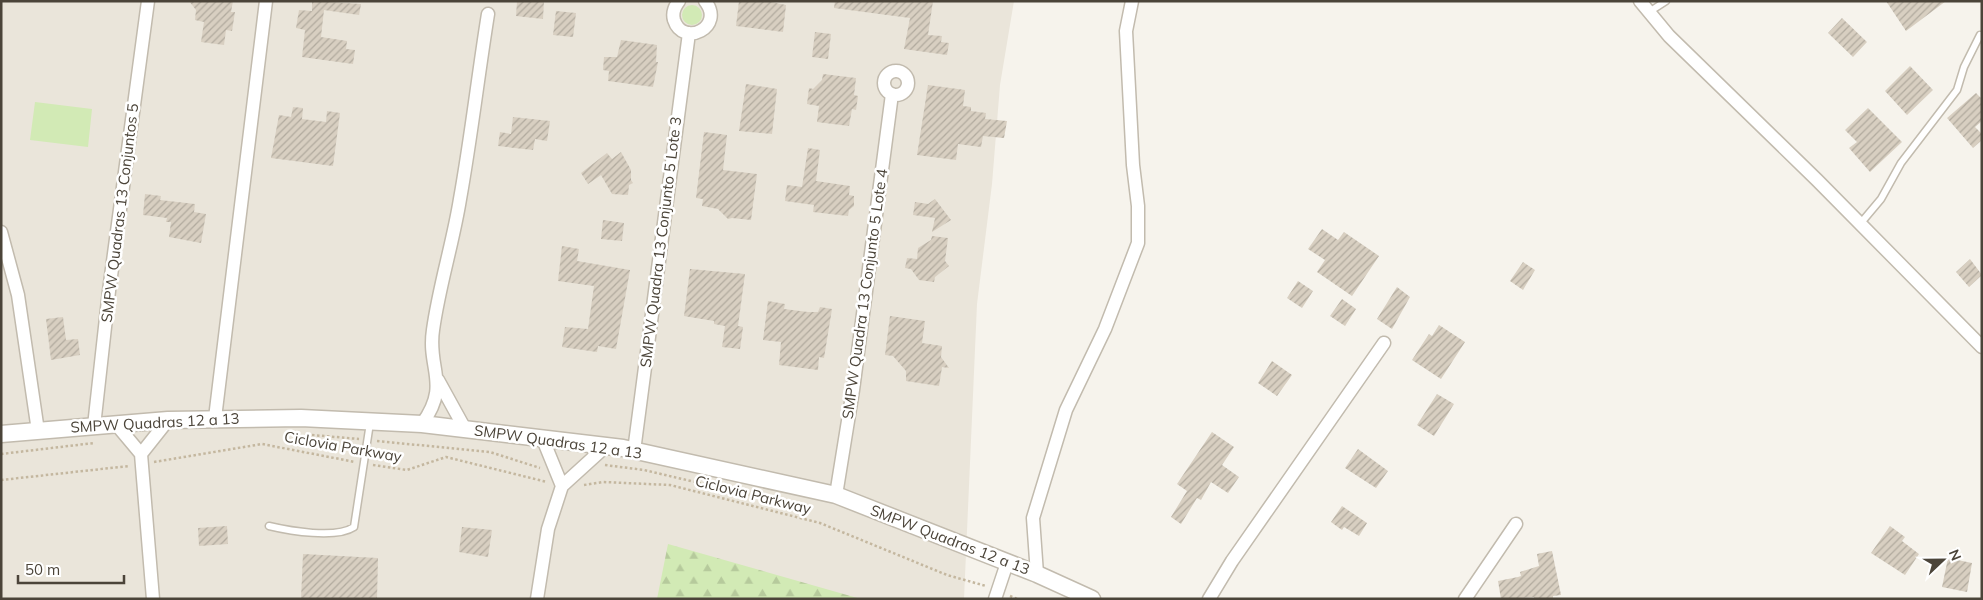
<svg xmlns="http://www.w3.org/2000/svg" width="1983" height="600" font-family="Mulish,sans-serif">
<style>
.residential{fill:#eae5da}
.grass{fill:#d2eab5}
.forest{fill:url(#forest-firs)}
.building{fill:url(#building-hatch)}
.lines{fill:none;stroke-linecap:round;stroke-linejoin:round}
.service-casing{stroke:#c2bbae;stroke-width:9}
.minor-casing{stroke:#c2bbae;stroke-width:15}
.tertiary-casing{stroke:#c2bbae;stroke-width:19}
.path{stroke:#c4b79f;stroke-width:2.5;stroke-dasharray:2.5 2.5;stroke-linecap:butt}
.service{stroke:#fff;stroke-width:6}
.minor{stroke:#fff;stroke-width:12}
.tertiary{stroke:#fff;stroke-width:16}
.labels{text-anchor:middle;stroke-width:5;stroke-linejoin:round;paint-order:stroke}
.street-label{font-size:15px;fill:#4b4439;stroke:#fff}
</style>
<defs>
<pattern id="forest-firs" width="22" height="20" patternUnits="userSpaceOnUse" patternTransform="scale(1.25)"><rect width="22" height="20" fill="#d2eab5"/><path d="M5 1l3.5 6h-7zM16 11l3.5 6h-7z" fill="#b6ca9c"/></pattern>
<pattern id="building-hatch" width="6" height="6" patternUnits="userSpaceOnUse" patternTransform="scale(1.25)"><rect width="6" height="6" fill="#d8cfc1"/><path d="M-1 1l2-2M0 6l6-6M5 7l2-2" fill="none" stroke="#b1aa9e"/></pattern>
</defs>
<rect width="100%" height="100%" fill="#f6f3ec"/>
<path class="residential" d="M1,1H1014L1000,85L992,184L977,304L964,599H1Z"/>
<path class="grass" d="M682 15a10 10 0 1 1 20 0a10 10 0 1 1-20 0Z
M35,102L92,109L88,147L30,140Z"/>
<path class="forest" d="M668,544L861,599H657Z"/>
<path class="building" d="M189,1H233L231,12H235L232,31L226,30L224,45L201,42L204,22L195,20L196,10Z
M312,1L361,4L359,15L324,10L321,37L347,41L346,49L355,50L353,64L302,57L305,30L296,28L299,10L312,11Z
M517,1H544L543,19L516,16Z
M739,1H766L786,5L783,32L736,26Z
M835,1H933L928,35L942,36L941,42L949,43L947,55L904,49L910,18L834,8Z
M1886,1H1946L1906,31Z
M556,11L576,13L573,37L553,35Z
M1842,18L1867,42L1853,57L1828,33Z
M815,32L831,34L828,59L812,57Z
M621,40L657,45L656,62H658L653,87L608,81L609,71L603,70L604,57H617Z
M1910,66L1933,90L1907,115L1885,91Z
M823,74L856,78L854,95L858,96L856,110L852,109L849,126L817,122L819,106L807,104L809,88L813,89L822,80Z
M746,84L777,89L772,134L739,131Z
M928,85L965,90L963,106L971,107V111L986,113L985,119L1007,121L1004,138L983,136L981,147L958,144L956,160L917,155Z
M1976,93L1982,99V121L1975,127L1982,134V140L1973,148L1947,118Z
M293,107L303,108L302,119L326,122L327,111L340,113L333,166L271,158L279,115L291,117Z
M1868,108L1902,142L1870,172L1849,148L1857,142L1845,130Z
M513,117L550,121L547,141L535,139L533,150L498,146L500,132L511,134Z
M704,132L727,135L723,170L757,174L751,220L732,218L728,219L718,209L702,206L703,199L696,198Z
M808,148L820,150L816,181L850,186L849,195L854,196V206L849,210L848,216L813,212L814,205L785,201L787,185L802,187Z
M621,152L631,170V180L633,183L629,185L628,195L612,194L601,175L588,184L581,173L607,153L612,159Z
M145,194L161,196L160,200L195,204L194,212L206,214L201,243L169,237L171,222H166L167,218L143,215Z
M935,199L951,220L932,232L935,218L913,215L915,202L928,204Z
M603,220L624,223L622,241L601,239Z
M1322,229L1338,240L1344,232L1379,256L1352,296L1317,272L1325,260L1308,249Z
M932,236L948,238L945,261L949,266L935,277L934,282L919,280L911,269L905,268L907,258L917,259L918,248L931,240Z
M562,246L579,249L577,261L630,270L616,349L598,346L597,352L562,347L565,327L588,329L594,286L558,281Z
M1970,259L1982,275L1969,287L1956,272Z
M1523,262L1535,270L1523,290L1510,281Z
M690,269L745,274L738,326L743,327L740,349L722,347L725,326L714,324V321L684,316Z
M1298,281L1313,291L1302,308L1287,298Z
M1397,287L1410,297L1392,329L1377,319Z
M1342,299L1356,309L1345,326L1330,316Z
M768,301L785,304L784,309L808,312H818L820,307L832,309L824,358L819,357L818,370L779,365L781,342L763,340Z
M890,316L925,321L922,343L942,346L941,357L949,368L942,367L939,386L906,381V371L893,356L885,355Z
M63,317L66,340L78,339L80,355L51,360L46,319Z
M1439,325L1465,342L1441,379L1412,360L1429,334L1432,336Z
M1272,361L1292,375L1277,396L1258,383Z
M1437,394L1454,404L1434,436L1417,425Z
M1212,432L1234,447L1222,465L1239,477L1228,493L1211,482L1201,500L1197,498L1181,524L1171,517L1187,491L1177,484Z
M1358,449L1388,471L1376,488L1345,468Z
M1342,506L1367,523L1359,536L1344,527L1342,530L1331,522Z
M227,526L228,544L199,546L198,528Z
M1890,526L1905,537L1902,541L1919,554L1905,575L1871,553Z
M462,527L492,530L488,557L459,552Z
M1552,551L1561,595L1553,596V599H1534V597L1501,599L1498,581L1518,577L1521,576L1520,572L1539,566L1537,554Z
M303,554L378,558L377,599H301Z
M1948,558L1972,563L1967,592L1942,587Z"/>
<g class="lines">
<g class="service-casing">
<path id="service" d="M1649,12L1666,1
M1860,224L1881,199L1901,163L1957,90L1964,67L1980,35
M269,526C290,531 336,539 354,527L370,423"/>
</g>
<g class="minor-casing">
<path id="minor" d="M679,1C675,6 672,13 674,20C683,48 726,27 705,1
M1640,1L1669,36L1817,180L1982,347
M884 83a12 12 0 1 1 24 0a12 12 0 1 1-24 0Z
M1,232L18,295L38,431
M438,380L465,429
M215,418L266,1
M115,423L141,454L153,599
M422,424C451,384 427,369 433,330C439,286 453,243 460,199C471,138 478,76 488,14
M94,426L109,291L148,1
M542,437L562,486
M634,451L689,33
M141,454L168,420
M836,495L853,390L892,94
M1037,574L1033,518L1066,410L1105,329L1138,243V206L1133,165L1126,31L1132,1
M537,599L548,529L562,486L606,446
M995,599L1007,563
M1209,599L1232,561L1384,343
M1465,599L1516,524"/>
</g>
<g class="tertiary-casing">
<path id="tertiary" d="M1,434L168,420L301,418L422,424L623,448L836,495L1037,574L1092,599"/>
</g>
<path class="path" d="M312,435L359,439
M377,441L490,452L540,468
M1,454L94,443
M154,462L262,444L355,462
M373,465L407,470L446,457L547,482
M605,465L644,470L763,498
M1,480L129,466
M584,485L603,482L670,485L820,523L947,575L986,586
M1010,596L1017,599"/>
<use href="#service" class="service"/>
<use href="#minor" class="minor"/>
<use href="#tertiary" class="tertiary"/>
</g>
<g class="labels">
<g class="street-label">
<text transform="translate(120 213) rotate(-83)" y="5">SMPW Quadras 13 Conjuntos 5</text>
<text transform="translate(661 242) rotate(-83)" y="5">SMPW Quadra 13 Conjunto 5 Lote 3</text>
<text transform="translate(865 294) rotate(-82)" y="5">SMPW Quadra 13 Conjunto 5 Lote 4</text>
<text transform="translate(155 423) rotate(-3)" y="5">SMPW Quadras 12 a 13</text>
<text transform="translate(558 442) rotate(8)" y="5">SMPW Quadras 12 a 13</text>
<text transform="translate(343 447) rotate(10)" y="5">Ciclovia Parkway</text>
<text transform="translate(753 495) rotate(14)" y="5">Ciclovia Parkway</text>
<text transform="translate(950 540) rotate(21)" y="5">SMPW Quadras 12 a 13</text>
</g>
</g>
<rect width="1983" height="600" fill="none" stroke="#4b4439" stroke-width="5"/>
<g transform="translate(1943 560) rotate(68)" stroke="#ffffff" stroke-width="4" paint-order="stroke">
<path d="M0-4L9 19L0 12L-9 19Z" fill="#4b4439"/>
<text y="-8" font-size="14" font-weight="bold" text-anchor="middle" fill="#4b4439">N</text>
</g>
<path d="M18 575v8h106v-8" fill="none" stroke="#4b4439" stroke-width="2.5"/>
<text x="25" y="575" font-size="15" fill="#4b4439" stroke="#ffffff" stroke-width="4" paint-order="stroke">50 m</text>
</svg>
